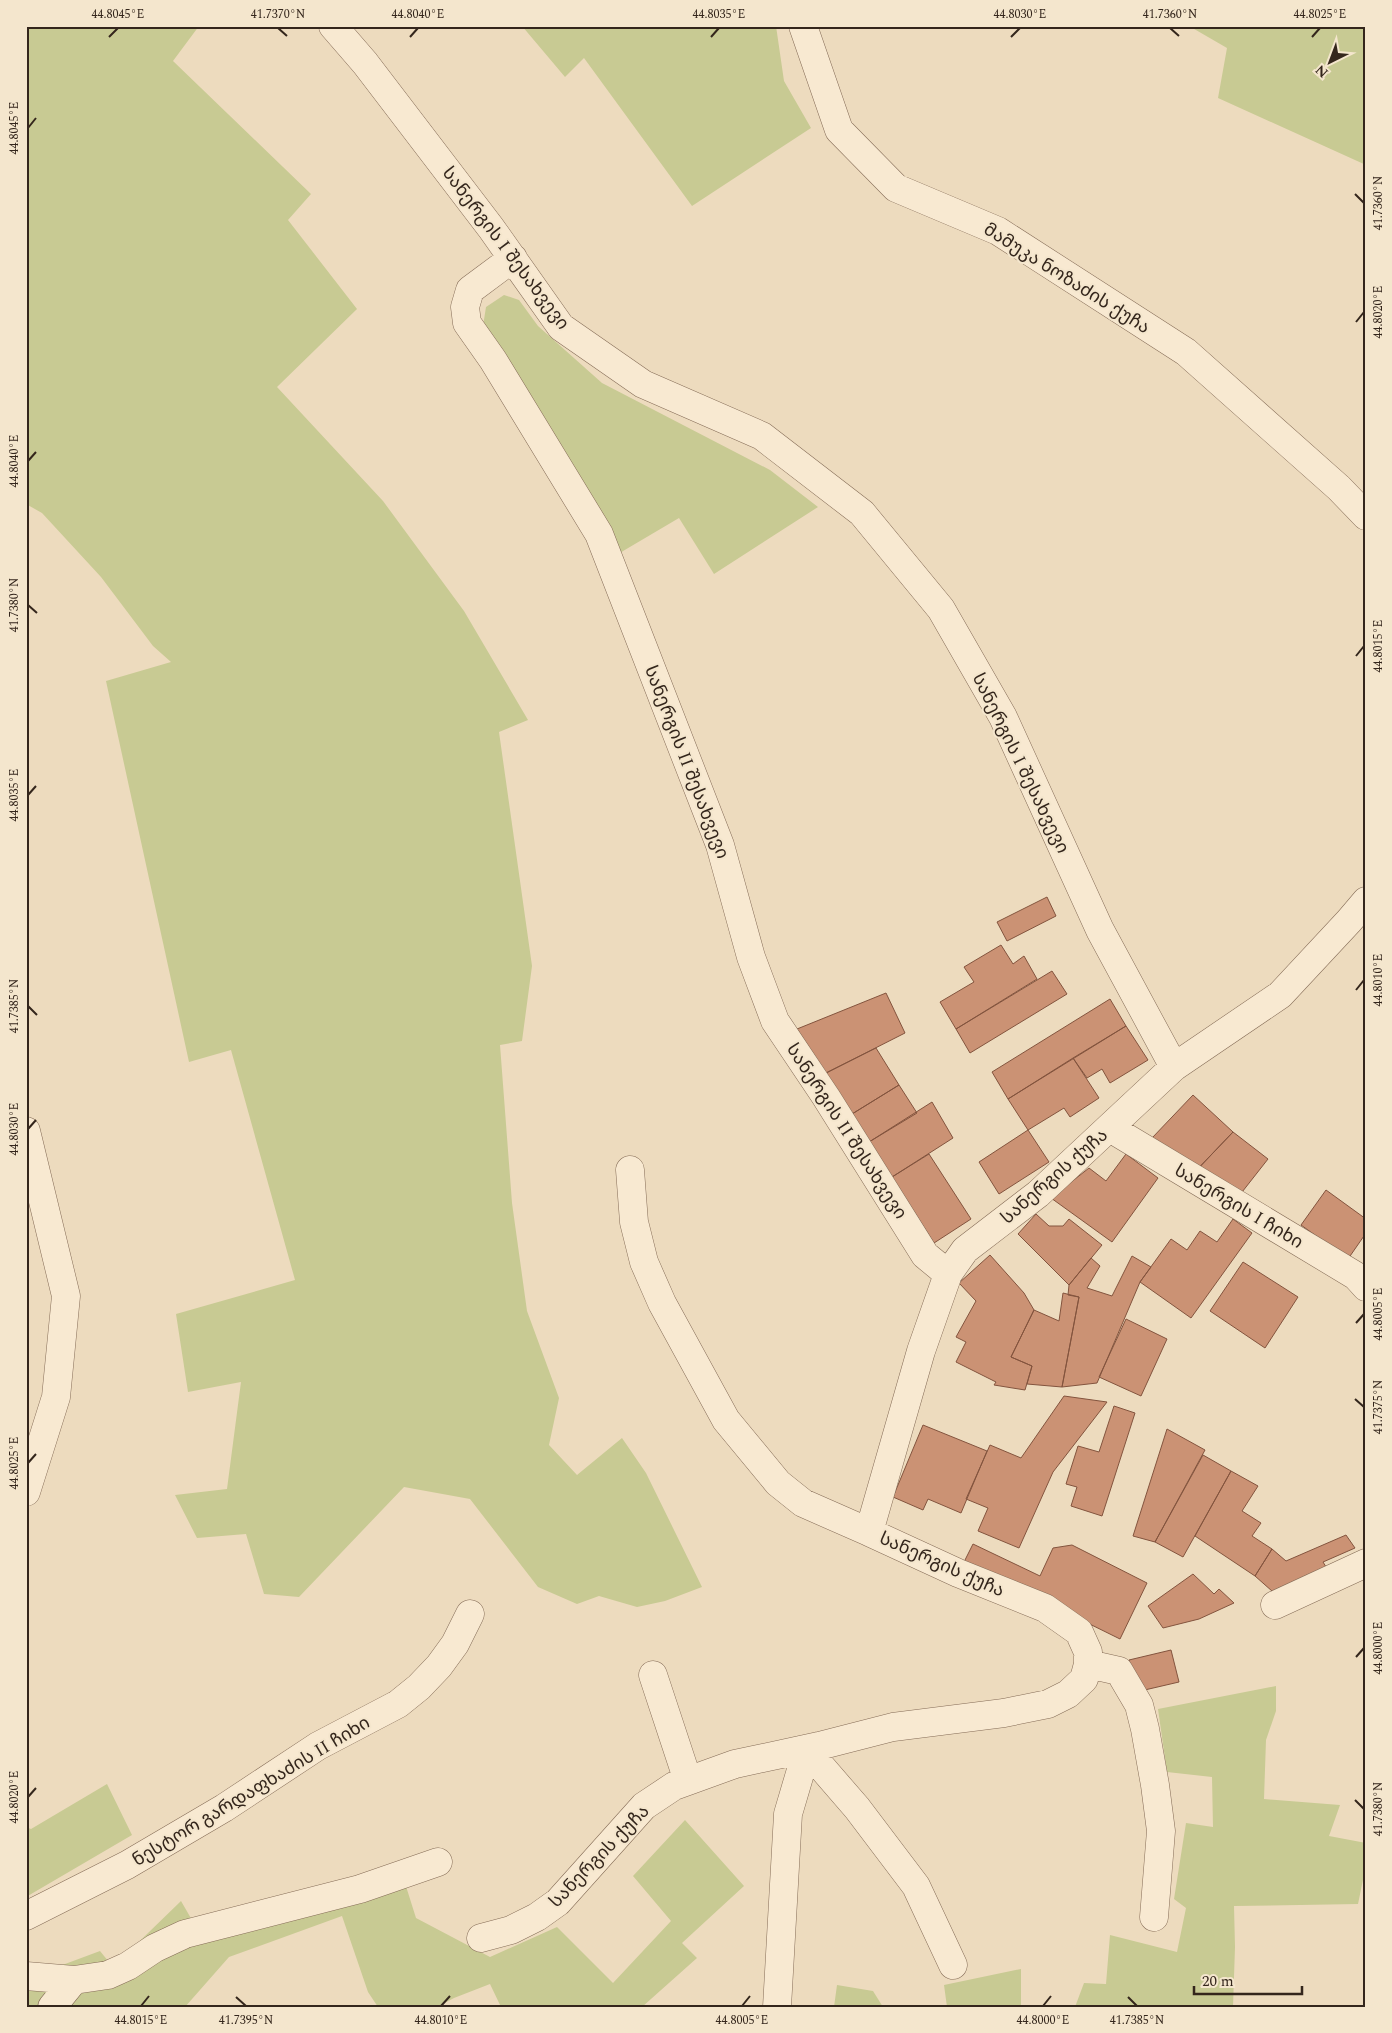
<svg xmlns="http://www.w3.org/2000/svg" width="1392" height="2033" font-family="Spectral,'Noto Sans Georgian',serif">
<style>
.green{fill:#c8ca93}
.building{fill:#cb9274;stroke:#83543e}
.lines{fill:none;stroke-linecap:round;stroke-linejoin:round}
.minor-casing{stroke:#856c57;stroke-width:29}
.minor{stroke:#f8e9d1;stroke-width:28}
.ticks{fill:none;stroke:#34261c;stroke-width:2}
.labels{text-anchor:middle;stroke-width:4;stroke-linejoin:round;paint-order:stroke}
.street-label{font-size:18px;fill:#34261c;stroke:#f4e6cd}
.neatline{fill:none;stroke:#34261c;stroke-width:2}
.ticks-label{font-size:12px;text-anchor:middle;fill:#34261c}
</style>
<rect width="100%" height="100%" fill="#eddbbe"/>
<path class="green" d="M26,26H199L173,61L311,194L288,220L357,309L277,387L383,501L464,611L528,720L499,732L532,966L522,1041L500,1045L512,1203L527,1311L559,1398L549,1445L577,1475L622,1438L646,1473L702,1587L665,1601L637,1607L599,1596L577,1604L538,1587L470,1499L404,1487L299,1597L264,1594L246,1534L197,1538L175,1495L227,1489L241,1382L188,1392L176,1314L295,1280L231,1050L189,1062L106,681L171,662L153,646L101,577L42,513L26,504Z
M522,26H776L784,81L811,128L692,206L584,58L565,77Z
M1189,26H1366V165L1218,98L1227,48Z
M504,295L519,300L538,326L602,383L770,470L818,507L714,574L679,518L618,554L483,326L486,307Z
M1276,1686V1711L1266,1740L1264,1799L1340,1805L1329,1836L1366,1843V1865L1358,1904L1234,1906L1235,1947L1233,2007H1075L1084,1983L1106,1984L1110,1935L1177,1952L1186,1908L1174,1899L1186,1823L1213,1827L1212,1777L1167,1772L1158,1709Z
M107,1784L132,1835L26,1897V1827L31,1829Z
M685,1820L744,1886L682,1943L697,1958L642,2007L600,2005L501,2007L490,1984L454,1998L437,2007H378L368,1992L342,1916L229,1957L185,2007H26V1965L57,1967L100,1951L113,1967L181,1901L196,1927L399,1864L416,1918L490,1957L557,1927L613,1983L671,1921L633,1876Z
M1021,1969V2007H947L944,1985Z
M837,1985L873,1991L883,2007H834Z"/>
<path class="building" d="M1047,897L1056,916L1007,941L997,922Z
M1001,945L1013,964L1024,956L1037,979L956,1029L940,1002L974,982L964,967Z
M1052,971L1067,994L970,1053L956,1029Z
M886,993L905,1033L826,1073L797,1029Z
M1110,999L1126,1026L1008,1099L992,1072Z
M1126,1026L1148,1060L1110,1083L1102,1069L1087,1078L1073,1058Z
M876,1048L899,1085L852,1114L826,1073Z
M1073,1058L1099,1098L1070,1117L1064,1108L1028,1130L1008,1099Z
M899,1085L917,1113L869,1142L852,1114Z
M1193,1095L1233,1132L1191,1176L1152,1138Z
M932,1102L953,1138L892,1177L869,1142Z
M1028,1130L1049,1162L999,1194L979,1162Z
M1233,1132L1268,1159L1235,1201L1191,1176Z
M929,1154L971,1219L934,1243L892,1177Z
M1126,1154L1158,1178L1112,1242L1051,1198L1089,1168L1106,1181Z
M1326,1190L1366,1219V1233L1348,1259L1301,1225Z
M1036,1214L1049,1226H1063L1069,1219L1102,1245L1069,1285L1018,1234Z
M1233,1219L1252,1233L1191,1318L1140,1282L1171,1239L1187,1250L1200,1231L1217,1242Z
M990,1255L1024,1293L1034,1310L1011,1357L1032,1366L1025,1390L994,1385L996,1382L956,1362L966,1342L956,1337L976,1301L959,1283Z
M1132,1256L1151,1267L1140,1282L1097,1383L1062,1387L1079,1297L1068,1295L1069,1285L1091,1258L1100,1266L1087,1288L1112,1296Z
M1243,1262L1298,1297L1265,1348L1210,1311Z
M1063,1293L1079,1297L1062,1387L1027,1384L1032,1366L1011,1357L1034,1310L1059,1321Z
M1126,1319L1167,1339L1141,1396L1099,1377Z
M1064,1396L1107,1402L1053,1472L1019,1548L978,1531L988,1508L966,1499L990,1445L1021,1458Z
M1114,1406L1135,1413L1102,1516L1071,1506L1077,1487L1066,1484L1078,1446L1099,1452Z
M923,1425L987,1451L961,1513L928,1499L923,1510L893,1497Z
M1167,1429L1205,1450L1155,1542L1133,1536Z
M1203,1455L1231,1471L1183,1557L1155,1542Z
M1231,1471L1258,1486L1242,1511L1261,1523L1252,1536L1272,1549L1255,1576L1195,1536Z
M1346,1535L1355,1548L1323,1562L1331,1575L1281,1599L1255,1576L1272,1549L1286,1561Z
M973,1544L1040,1576L1053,1548L1072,1545L1147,1583L1120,1639L964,1562Z
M1193,1574L1214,1594L1219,1589L1234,1603L1199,1619L1163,1628L1148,1606Z
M1171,1650L1179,1682L1136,1692L1129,1660Z"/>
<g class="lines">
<g class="minor-casing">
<path id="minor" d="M333,26L365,63L491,228L561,327L643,384L762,436L862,513L941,609L1003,717L1100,930L1174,1067
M803,26L839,130L896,188L998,231L1186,352L1339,488L1366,516
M513,258L470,290L465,307L467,323L493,360L599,534L720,845L751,957L775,1021L826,1097L925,1255L948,1274
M1110,1128L1356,1276L1366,1287
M26,1131L66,1296L56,1397L26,1492
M630,1170L634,1222L644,1262L662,1303L726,1420L778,1483L803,1503L869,1532
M1275,1605L1366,1563
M1088,1664L1119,1671L1139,1705L1145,1729L1155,1785L1161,1831L1154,1917
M653,1675L688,1781
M812,1756L857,1808L916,1886L953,1965
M26,1916L127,1865L224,1808L318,1746L398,1704L419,1687L439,1666L455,1644L470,1614
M481,1938L511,1930L537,1917L558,1902L644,1806L674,1786L735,1764L819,1746L893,1727L1004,1713L1048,1704L1068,1694L1084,1679L1088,1664V1652L1079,1632L1045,1608L958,1573L869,1532L921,1351L948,1274L965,1250L1038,1194L1174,1067L1280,995L1349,921L1366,901
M26,1976L74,1980L52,2007
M74,1980L108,1975L128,1966L155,1948L185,1934L360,1889L438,1862
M777,2007L788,1814L801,1770L819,1746"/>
</g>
<use href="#minor" class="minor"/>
</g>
<path class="ticks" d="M278,28L287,36M1170,28L1179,36M109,37L118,28M410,37L418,28M711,37L719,28M1011,37L1020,28M1312,37L1320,28M28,128L36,118M1355,194L1364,203M1356,322L1364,312M28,461L36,452M28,605L37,613M1356,656L1364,646M28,795L36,786M1356,990L1364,980M28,1006L37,1015M28,1129L36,1120M1356,1323L1364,1314M1355,1399L1364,1407M28,1463L36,1454M1356,1657L1364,1648M28,1797L36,1788M1355,1800L1364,1809M236,1997L246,2006M1128,1997L1137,2006M141,2006L149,1996M441,2006L450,1996M742,2006L750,1996M1043,2006L1051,1996"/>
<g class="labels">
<g class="street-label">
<text transform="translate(506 248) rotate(53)" y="6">სანერგის I შესახვევი</text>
<text transform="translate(1067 278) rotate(32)" y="6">მამუკა ნოზაძის ქუჩა</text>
<text transform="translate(687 762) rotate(69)" y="6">სანერგის II შესახვევი</text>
<text transform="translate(1021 763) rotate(64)" y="6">სანერგის I შესახვევი</text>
<text transform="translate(847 1131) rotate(57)" y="6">სანერგის II შესახვევი</text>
<text transform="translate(1054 1176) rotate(-41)" y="6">სანერგის ქუჩა</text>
<text transform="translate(1239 1206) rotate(31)" y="6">სანერგის I ჩიხი</text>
<text transform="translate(942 1564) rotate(24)" y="6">სანერგის ქუჩა</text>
<text transform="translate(251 1791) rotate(-31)" y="6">ნესტორ გარდაფხაძის II ჩიხი</text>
<text transform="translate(599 1856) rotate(-46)" y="6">სანერგის ქუჩა</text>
</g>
</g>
<rect width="1392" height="2033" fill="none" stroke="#f4e6cd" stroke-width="55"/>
<g transform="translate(1330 62) rotate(222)" stroke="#f4e6cd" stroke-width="4" paint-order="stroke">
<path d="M0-4L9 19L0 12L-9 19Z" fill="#34261c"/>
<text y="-8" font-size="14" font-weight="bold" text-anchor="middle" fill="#34261c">N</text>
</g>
<path d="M1194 1986v8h108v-8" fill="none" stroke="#34261c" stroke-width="2.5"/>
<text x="1202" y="1986" font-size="15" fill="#34261c" stroke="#f4e6cd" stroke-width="4" paint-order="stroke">20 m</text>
<rect x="28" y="28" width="1336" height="1978" class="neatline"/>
<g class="ticks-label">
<text x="118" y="18">44.8045°E</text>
<text x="278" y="18">41.7370°N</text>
<text x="418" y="18">44.8040°E</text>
<text x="719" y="18">44.8035°E</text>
<text x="1020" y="18">44.8030°E</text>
<text x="1170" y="18">41.7360°N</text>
<text x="1320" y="18">44.8025°E</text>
<text transform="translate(14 128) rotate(-90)" y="4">44.8045°E</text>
<text transform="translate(1378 203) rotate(-90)" y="4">41.7360°N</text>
<text transform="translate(1378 312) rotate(-90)" y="4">44.8020°E</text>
<text transform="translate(14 461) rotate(-90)" y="4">44.8040°E</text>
<text transform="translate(14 605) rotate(-90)" y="4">41.7380°N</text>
<text transform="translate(1378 646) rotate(-90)" y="4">44.8015°E</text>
<text transform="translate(14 795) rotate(-90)" y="4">44.8035°E</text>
<text transform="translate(1378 980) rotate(-90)" y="4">44.8010°E</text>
<text transform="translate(14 1006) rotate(-90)" y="4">41.7385°N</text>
<text transform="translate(14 1129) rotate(-90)" y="4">44.8030°E</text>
<text transform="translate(1378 1314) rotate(-90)" y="4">44.8005°E</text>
<text transform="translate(1378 1407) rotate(-90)" y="4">41.7375°N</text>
<text transform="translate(14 1463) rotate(-90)" y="4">44.8025°E</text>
<text transform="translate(1378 1648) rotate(-90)" y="4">44.8000°E</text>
<text transform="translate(14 1797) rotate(-90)" y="4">44.8020°E</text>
<text transform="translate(1378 1809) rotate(-90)" y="4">41.7380°N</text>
<text x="141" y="2024">44.8015°E</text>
<text x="246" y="2024">41.7395°N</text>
<text x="441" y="2024">44.8010°E</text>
<text x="742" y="2024">44.8005°E</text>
<text x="1043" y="2024">44.8000°E</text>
<text x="1137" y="2024">41.7385°N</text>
</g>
</svg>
